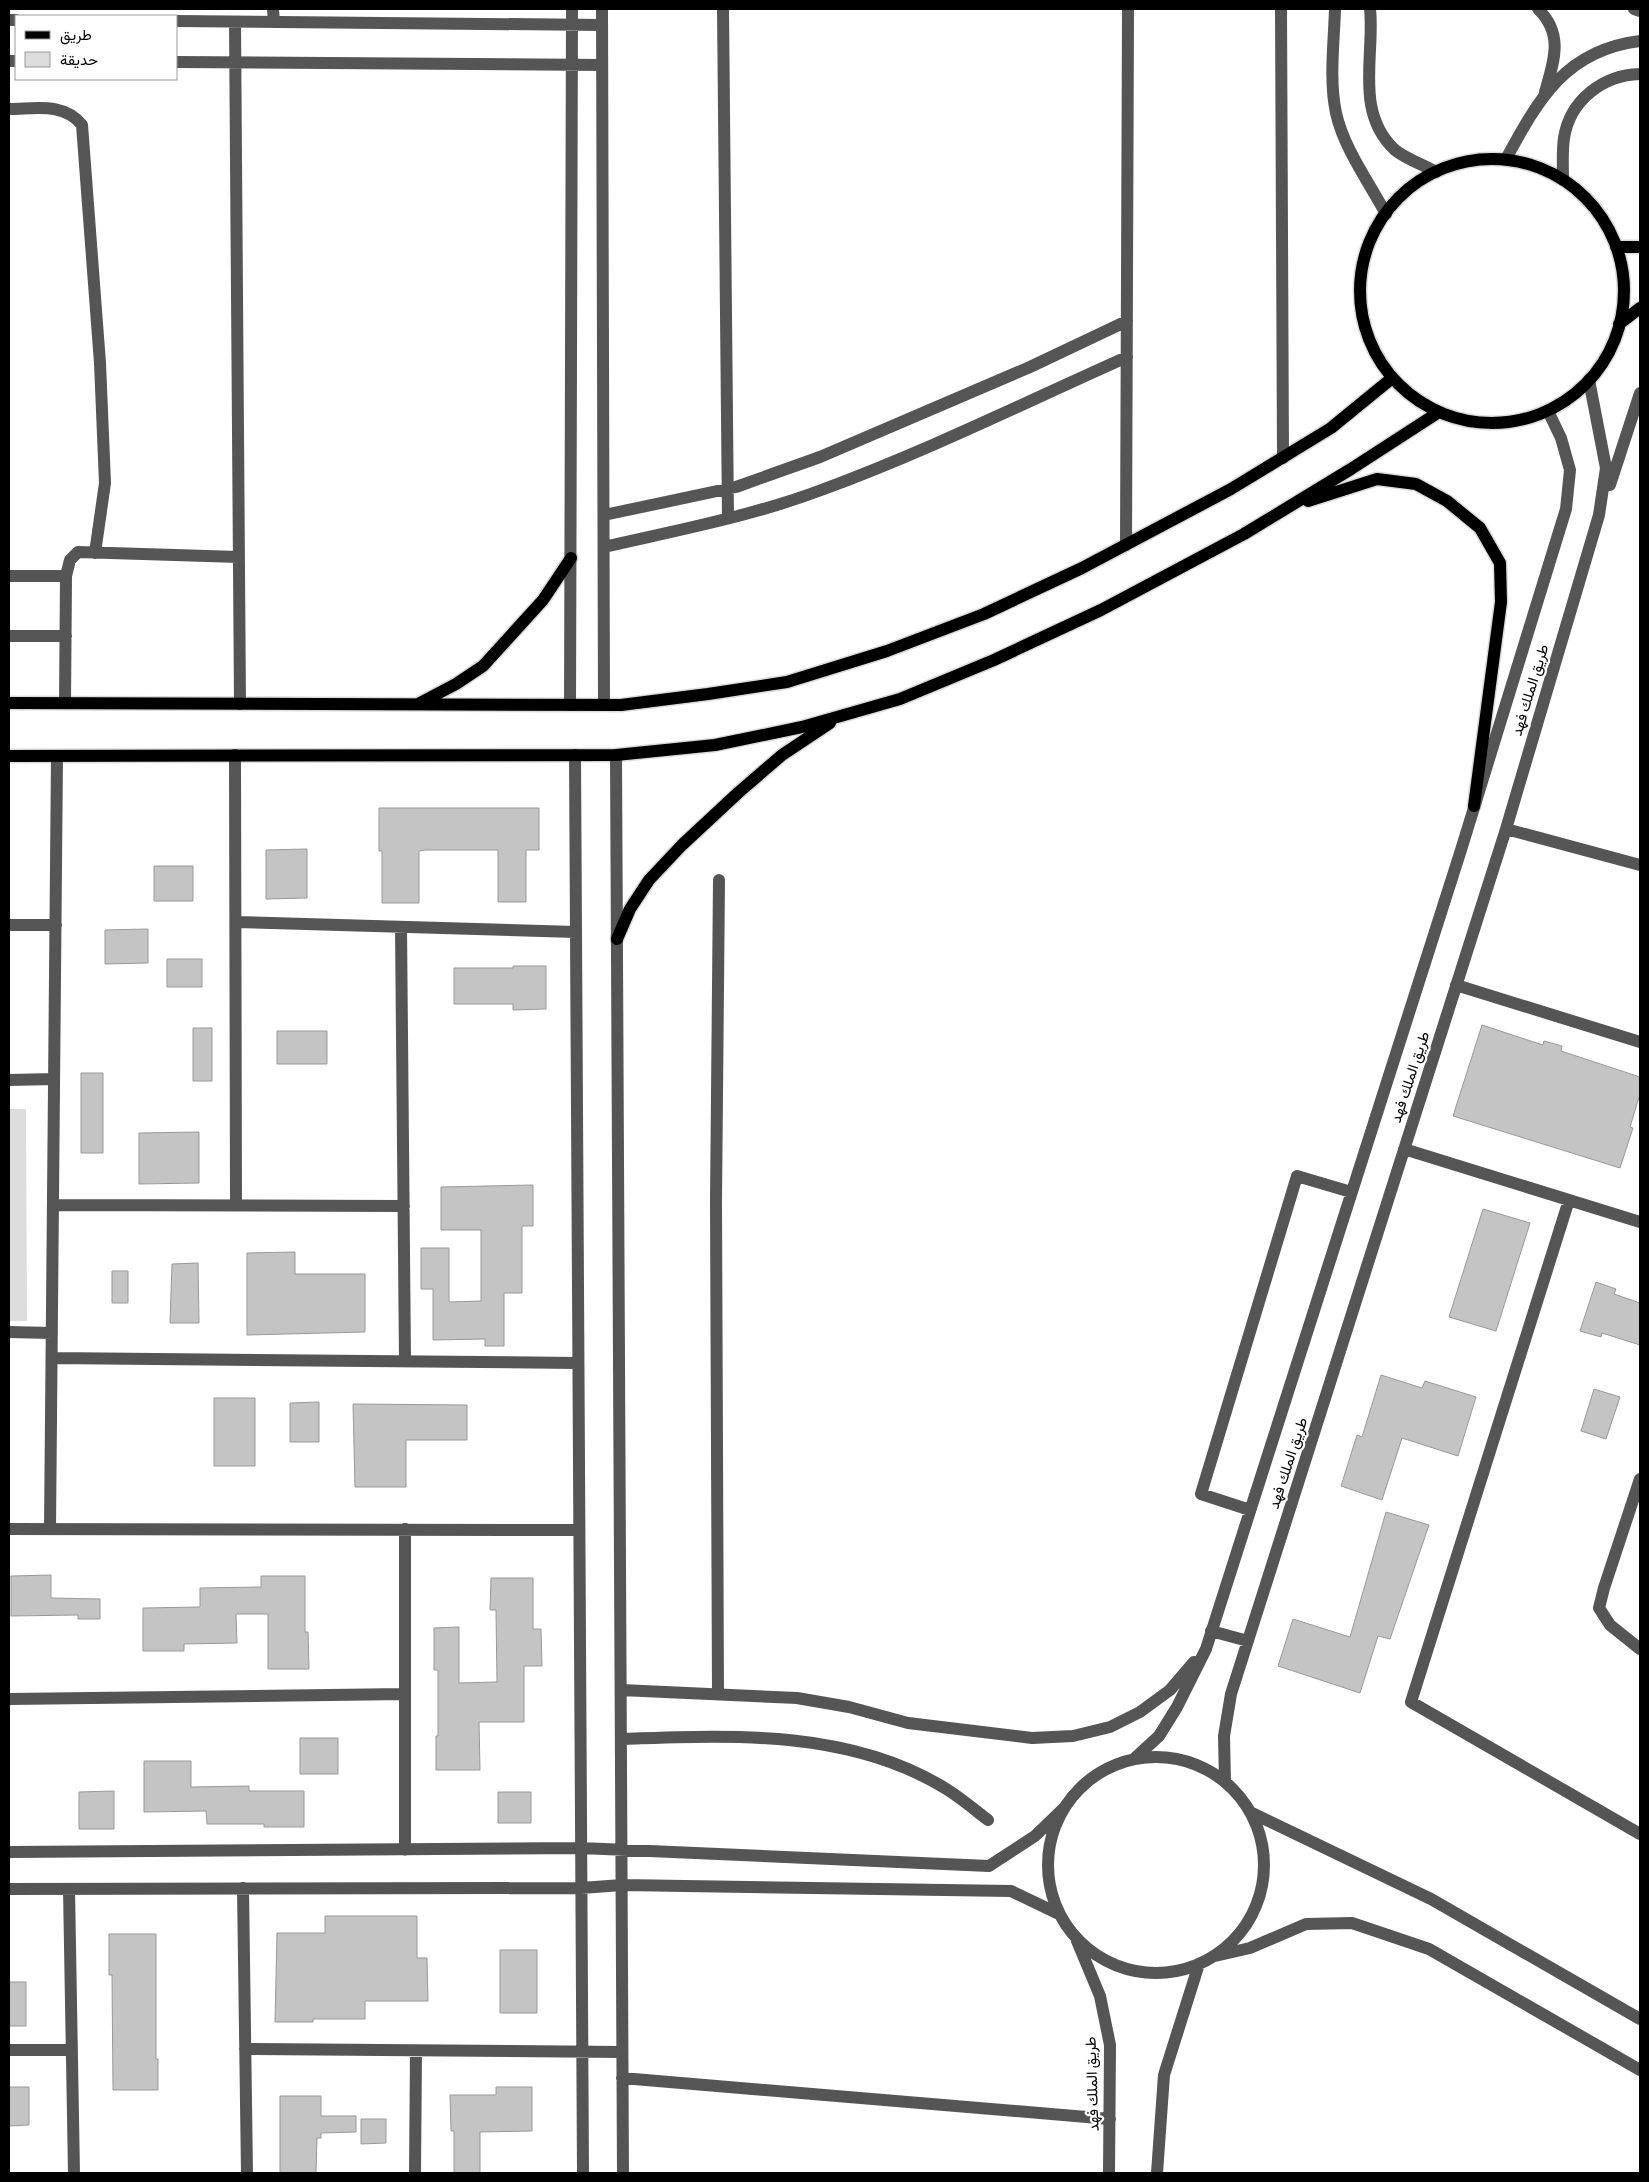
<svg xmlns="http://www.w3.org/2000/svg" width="1649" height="2182" font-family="Manrope,Vazirmatn,sans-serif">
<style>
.green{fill:#dcdcdc}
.building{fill:#c4c4c4;stroke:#999}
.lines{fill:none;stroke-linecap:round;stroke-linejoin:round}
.major-casing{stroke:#dbdbdb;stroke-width:15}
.minor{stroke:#555;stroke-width:12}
.major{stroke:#000;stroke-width:12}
.labels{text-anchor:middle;stroke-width:4.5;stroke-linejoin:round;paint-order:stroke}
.street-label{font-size:15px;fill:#000;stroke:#fff}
</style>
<rect width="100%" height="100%" fill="#fff"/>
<path class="green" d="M9,1109H26L27,1321H9Z"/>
<path class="building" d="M379,808H539V850H526V902H498V850H426L419,851V903H382V851H379Z
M307,849V898L266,899V850Z
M154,866H193V901H154Z
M148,929V963L105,964V930Z
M167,959H202V987H167Z
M513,966H546V1009L513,1010V1004H454V968H513Z
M1482,1025L1543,1045L1544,1041L1562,1046L1561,1051L1640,1077V1094L1630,1127L1633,1128L1620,1168L1453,1116Z
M193,1028H212V1081H193Z
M277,1031H327V1064H277Z
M81,1073H103V1153H81Z
M199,1132V1183L139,1184V1133Z
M533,1185V1226H522V1293H504V1346H485V1339L433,1340V1289H421V1248H449V1302L481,1301V1230H441V1187Z
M1483,1209L1530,1223L1496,1331L1449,1317Z
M295,1252V1274H365V1332L247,1335V1253Z
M198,1263L199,1323H170L172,1264Z
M112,1271H128V1303H112Z
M1596,1282L1616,1289L1614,1294L1640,1303V1345L1602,1333L1601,1337L1580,1331Z
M1381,1375L1422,1388L1425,1381L1476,1397L1458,1456L1402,1438L1382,1500L1341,1486L1357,1435L1362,1437Z
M1594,1389L1620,1397L1606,1439L1581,1431Z
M214,1398H255V1466H214Z
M319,1402V1442H290V1403Z
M353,1404L467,1405V1440H406V1487H355Z
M1386,1512L1429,1525L1390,1639L1378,1636L1360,1693L1278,1666L1293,1619L1350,1637Z
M51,1575V1598L100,1599V1619H78V1615L11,1616V1576Z
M261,1576H305V1632H308L309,1669H268V1614H236L237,1643L184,1644V1651H143V1608L200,1607V1588L261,1587Z
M491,1578H533V1629H541L542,1666H524V1722H479L480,1770H436V1736H438V1670H434V1628L459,1627V1683L497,1682L496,1610H490Z
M300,1738H338V1774H300Z
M144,1761H191V1787L249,1786V1791H304V1827H264V1824H207L206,1811L144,1812Z
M114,1791V1829H79V1792Z
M498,1792H531V1823H498Z
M325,1916H417V1958H427L428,2001H365V2019H313V2022H275L277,1933H325Z
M109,1934H156V2059H158V2090H113L112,1975H109Z
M500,1950H537V2013H500Z
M9,1982H26V2026H9Z
M9,2087H29V2125L9,2126Z
M496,2087H532V2131L480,2132V2173H454V2131H451L450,2095H496Z
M280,2096H321V2116H356V2132L321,2133V2138H317L316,2173H280Z
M361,2119H386V2143L361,2144Z"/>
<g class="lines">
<g class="major-casing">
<path id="major" d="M1360 291a132 132 0 1 1 264 0a132 132 0 1 1-264 0Z
M1616,247H1640
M1619,324L1640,308
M1308,501L1377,479L1416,484L1447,501L1480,528L1500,563L1501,602L1474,806
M9,703L621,705L708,694L787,682L887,651L984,614L1082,568L1231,489L1331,428L1391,379
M420,703L456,684L483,666L543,600L571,558
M9,756L616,755L715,745L802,727L900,699L994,660L1101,610L1244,534L1351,469L1439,412
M617,939L630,909L649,880L682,845L739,792L782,755L830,723"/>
</g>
<path class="minor" d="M273,9L274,22
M602,9L604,705
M723,9L728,518
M1281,9L1283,458
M1335,9C1334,43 1329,80 1336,113C1344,149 1369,182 1386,214
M1370,9C1375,55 1354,112 1395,150C1406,159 1424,165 1436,172
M1538,9C1564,34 1554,61 1545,92
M1634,9L1640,11
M9,20H16
M176,21L602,25
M235,22L240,704
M9,61H16
M176,62L602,65
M9,109C35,109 64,102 82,125L100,363L105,483L95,553
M1506,159C1539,98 1566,50 1640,41
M1563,180C1563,166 1562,151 1564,138C1570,100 1603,75 1640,74
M1610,485L1640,393
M604,515L736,487L820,457L1030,367L1127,321
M1126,545L1128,9
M604,547C678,530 753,516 824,489C927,451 1026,402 1127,357
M9,576H66
M9,636H66
M65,703L66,576L70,560L78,552L239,557
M570,705L572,9
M235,755L236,1205
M575,755L583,2173
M616,755L623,2173
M1506,829L1640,865
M236,922L576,932
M9,925H56
M401,927L405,1361
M1456,985L1640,1042
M9,1080L54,1079
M1404,1149L1640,1222
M1569,1200L1411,1702L1640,1834
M53,1205L404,1206
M9,1332L52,1333
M52,1358L578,1363
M1640,1479L1604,1588L1599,1608L1610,1625L1640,1649
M1250,1510L1201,1494L1297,1176L1351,1192
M9,1529L579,1530
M50,1529L57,756
M405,1529V1850
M1211,1631L1248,1641
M621,1690L797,1698L849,1707L908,1723L1032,1738L1073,1736L1110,1727L1140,1712L1170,1690L1194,1662
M718,1693L716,1202L719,880
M9,1699L405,1694
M621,1739C731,1735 851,1729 948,1790C962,1799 975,1810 988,1820
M1048 1865a108 108 0 1 1 216 0a108 108 0 1 1-216 0Z
M1134,1759L1159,1736L1177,1707L1206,1649L1461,850L1566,509L1570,470L1561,438L1548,411
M1225,1781L1224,1736L1231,1694L1506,829L1599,515L1606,468L1589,380
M1252,1813L1431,1899L1640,2019
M9,1852L581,1848L989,1866L1035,1836L1065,1807
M243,1888L247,2173
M9,1889L581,1888L622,1885L1011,1891L1059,1914
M69,1889L74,2173
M1077,1941L1100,1996L1110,2045L1109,2173
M1215,1956L1250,1948L1306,1924L1352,1923L1429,1949L1640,2070
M245,2049L622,2052
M9,2050H72
M622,2078L1110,2119
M415,2173L416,2051
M1157,2173L1164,2075L1199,1964"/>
<use href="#major" class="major"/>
</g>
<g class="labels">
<g class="street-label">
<text transform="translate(1530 690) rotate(-73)" y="5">طريق الملك فهد</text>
<text transform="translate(1410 1077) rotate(-72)" y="5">طريق الملك فهد</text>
<text transform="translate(1288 1463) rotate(-72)" y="5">طريق الملك فهد</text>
<text transform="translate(1092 2084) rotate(-92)" y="5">طريق الملك فهد</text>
</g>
</g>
<rect width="1649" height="2182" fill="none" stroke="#000000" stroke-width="20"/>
<rect x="15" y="15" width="162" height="65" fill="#ffffff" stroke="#999999"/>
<rect x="25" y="31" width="25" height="8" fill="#000000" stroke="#999999"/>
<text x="60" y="40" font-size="15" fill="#000000">طريق</text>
<rect x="25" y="52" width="25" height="15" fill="#dcdcdc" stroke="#999999"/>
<text x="60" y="65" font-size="15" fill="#000000">حديقة</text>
</svg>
